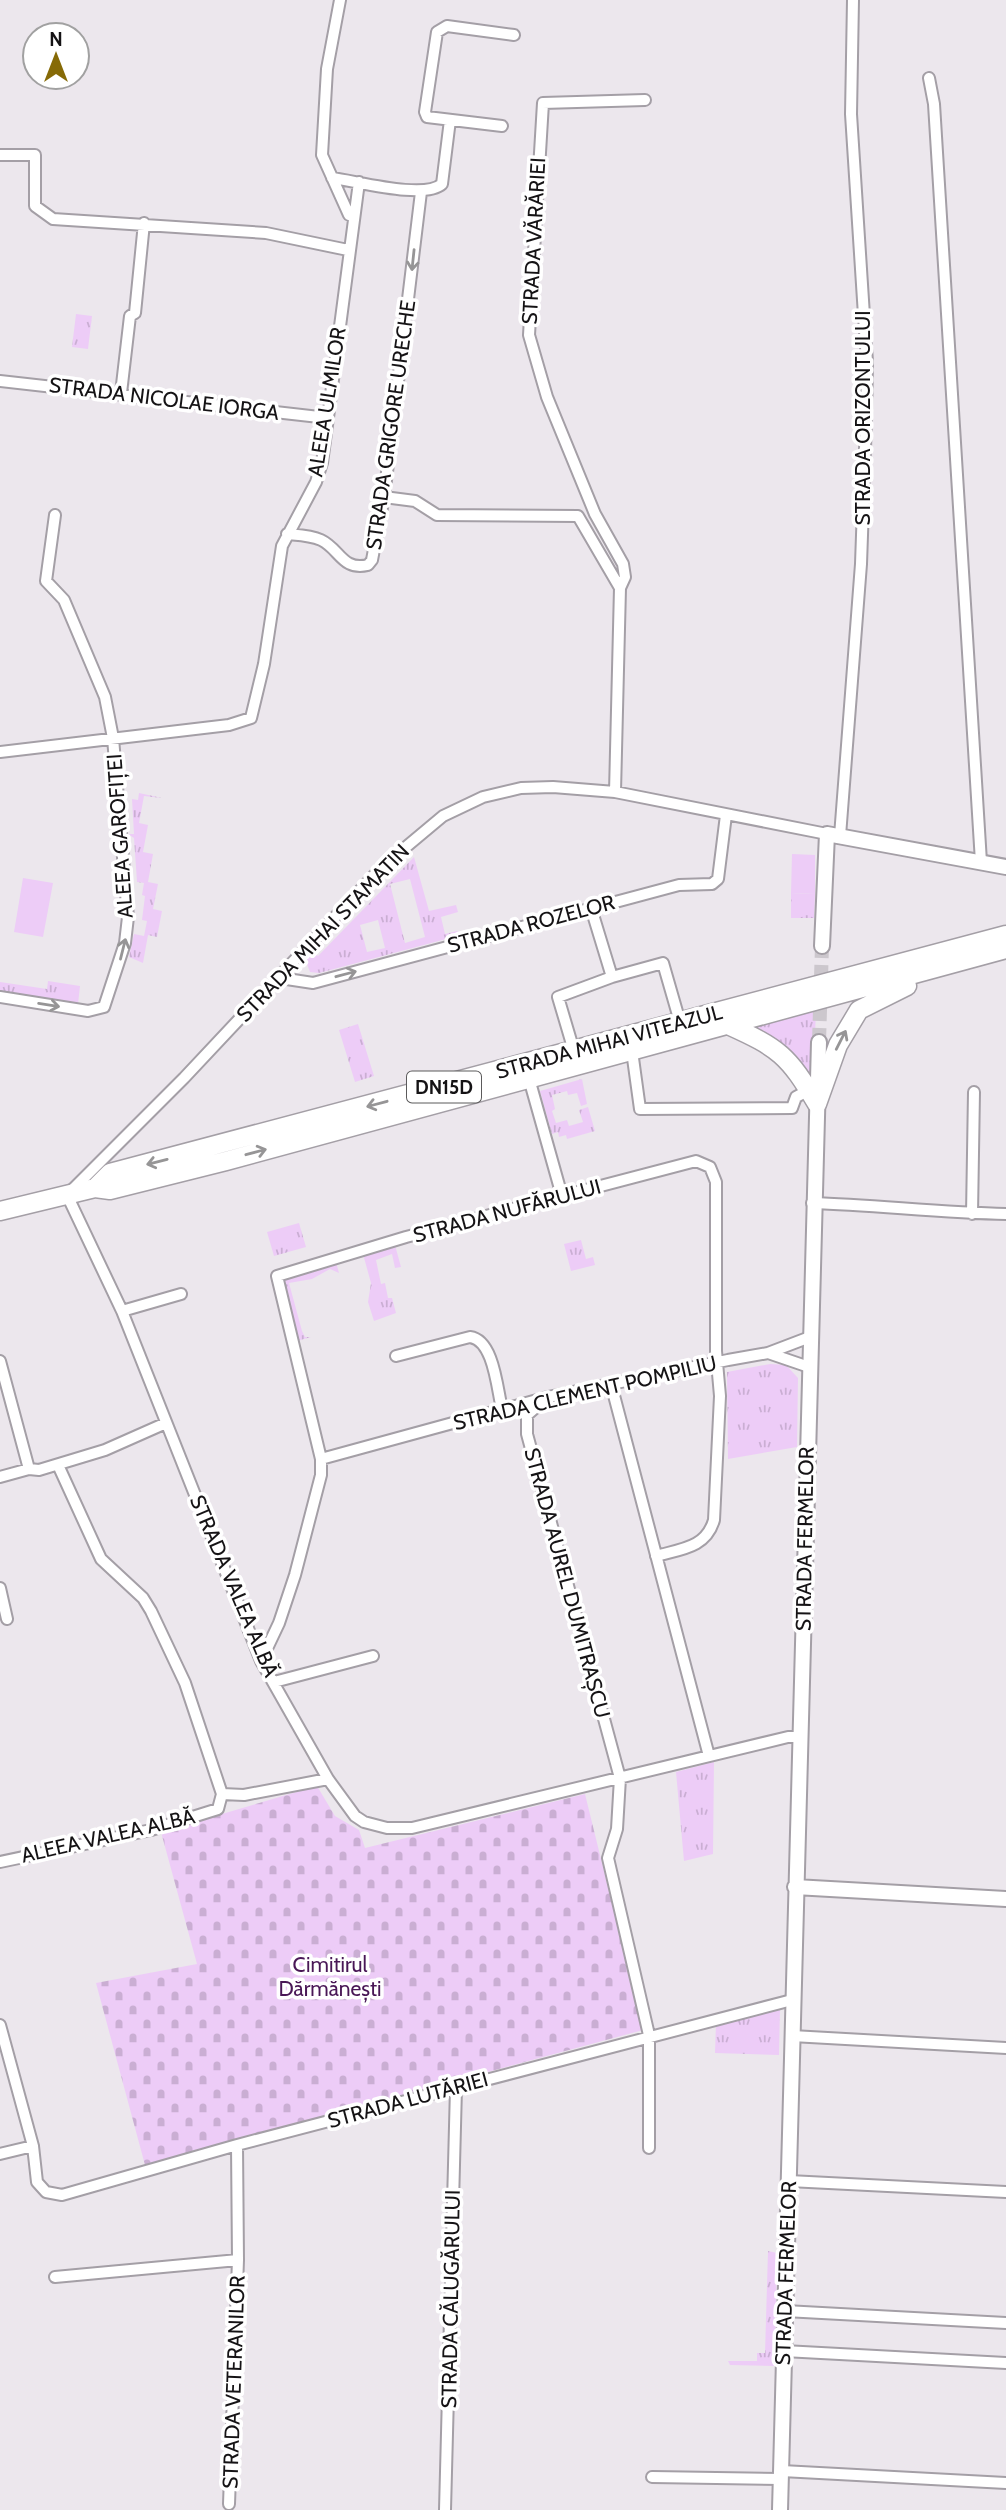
<svg xmlns="http://www.w3.org/2000/svg" width="1006" height="2510" font-family="Cabin,sans-serif">
<style>
.grass{fill:url(#grass-tufts);fill-rule:evenodd}
.cemetery{fill:url(#cemetery-stones)}
.garden{fill:#edccf7}
.lines{fill:none;stroke-linecap:round;stroke-linejoin:round}
.tertiary-tunnel{stroke:#ccc7cd;stroke-width:14;stroke-dasharray:14 7;stroke-linecap:butt}
.minor-casing{stroke:#a49fa6;stroke-width:14}
.tertiary-casing{stroke:#a49fa6;stroke-width:18}
.primary-casing{stroke:#a49fa6;stroke-width:21}
.minor{stroke:#fff;stroke-width:10}
.tertiary{stroke:#fff;stroke-width:14}
.primary{stroke:#fff;stroke-width:18}
.oneway{stroke:#969596}
.labels{text-anchor:middle;stroke-width:7;stroke-linejoin:round;paint-order:stroke}
.shield{fill:#fff;stroke:#5b5a5b;stroke-width:2}
.shield-label{font-size:19px;font-weight:bold;fill:#151315}
.street-label{font-size:21px;fill:#151315;stroke:#fff}
.park-label{font-size:21px;fill:#491756;stroke:#fff}
</style>
<defs>
<pattern id="grass-tufts" width="24" height="20" patternUnits="userSpaceOnUse" patternTransform="scale(1.75)"><rect width="24" height="20" fill="#edccf7"/><path d="M3 7l-1-3M5 7V3M7 7l1-3M15 17l-1-3M17 17v-4M19 17l1-3" fill="none" stroke="#caaed3"/></pattern>
<pattern id="cemetery-stones" width="16" height="16" patternUnits="userSpaceOnUse" patternTransform="scale(1.75)"><rect width="16" height="16" fill="#edccf7"/><path d="M2 7V4a2 2 0 0 1 4 0v3zM10 15v-3a2 2 0 0 1 4 0v3z" fill="#caaed3"/></pattern>
</defs>
<rect width="100%" height="100%" fill="#ece7ed"/>
<path class="grass" d="M76,314L92,316L88,349L72,347Z
M139,793L162,798L144,796L139,823L148,825L143,852L153,854L148,882L158,884L153,909L162,911L157,937L148,935L143,963L129,957L134,934L144,936L147,921L142,920L145,896L142,895L144,883L137,882L134,838L128,834H134L132,799L138,800Z
M414,857L429,911L456,905L458,912L441,917L445,934L457,931L461,935L319,973L310,972L305,959L313,952L318,956ZM410,879L425,937L405,943L390,884ZM378,920L385,948L367,952L360,925Z
M791,893L815,894L814,918H791Z
M48,981L80,986L78,1004L0,992V982L47,989Z
M816,1011L813,1079L812,1081L750,1028Z
M358,1024L374,1076L355,1082L339,1030Z
M582,1079L587,1104L581,1106L577,1093L568,1095L567,1091L552,1095L555,1109L552,1111L556,1123L567,1120L569,1126L583,1122L579,1110L588,1107L595,1131L567,1139L566,1135L559,1137L558,1132L552,1134L540,1091Z
M299,1223L306,1247L274,1256L267,1232Z
M581,1240L586,1259L593,1257L595,1265L571,1271L564,1244Z
M395,1245L401,1267L395,1268L392,1254L376,1260L381,1284L385,1283L388,1298H392L396,1313L374,1321L368,1302L371,1283L363,1254Z
M336,1262L339,1273L330,1269L312,1279L289,1283L302,1331L305,1337H311L297,1341L282,1280Z
M770,1364L786,1365L798,1378L797,1447L728,1459L727,1372Z
M714,1762L713,1854L684,1861L676,1772Z
M780,2008L779,2055L715,2053L716,2024Z
M768,2251L777,2253L775,2366L730,2365L728,2361H757V2353H765Z"/>
<path class="cemetery" d="M317,1786L335,1816L359,1830L365,1848L585,1794L643,2030L145,2165L96,1983L197,1964L161,1832Z"/>
<path class="garden" d="M792,854L815,855V894L791,893Z
M23,878L53,883L43,937L14,932Z"/>
<g class="lines">
<path class="tertiary-tunnel" d="M819,1042L822,946"/>
<g class="minor-casing">
<path id="minor" d="M340,0L327,69L322,155L349,215L354,216
M929,78L934,104L981,862
M502,126L427,117L425,112L437,32L447,26L514,35
M0,155H35V206L53,219L266,233L348,250
M332,178C357,181 424,200 442,184L450,120
M0,381L328,418
M121,393L130,316L135,313L144,223
M384,497L415,501L437,515L578,516L620,588L615,792
M287,534C298,535 310,535 321,540C340,549 342,571 368,565L372,560L384,497L421,192
M620,588L625,577L623,564L595,514L547,397L529,335L543,103L645,100
M0,752L229,725L251,718L264,664L282,546L316,482L322,463L359,182
M840,836L861,564L866,420L867,362L851,114L853,0
M612,977L663,963L680,1022
M280,978L313,983L679,885L712,884L718,879L726,815
M0,997L88,1011L104,1007L125,943L128,917L113,738L105,697L64,600L46,581L55,515
M574,1051L558,997L612,977L591,908
M632,1051L640,1109L792,1108L796,1097L809,1090
M528,1075L562,1196
M812,1203C877,1205 941,1213 1006,1214
M972,1214L974,1092
M122,1311L181,1294
M768,1353L810,1337
M396,1356L470,1337C494,1340 497,1389 502,1409
M0,1361L29,1469
M611,1384L709,1756
M548,1397L527,1415V1434L620,1778L617,1829L608,1858L649,2035V2148
M321,1459L548,1397L728,1360L768,1353L809,1367
M58,1465L101,1559L143,1598L151,1611L185,1683L222,1794
M0,1477L29,1469L39,1470L105,1450L166,1423
M0,1588L7,1619
M261,1661L279,1623L295,1575L321,1475V1459L277,1276L406,1237L696,1161L710,1167L716,1182V1351L720,1396L714,1520C706,1548 681,1549 656,1556
M274,1682L373,1656
M800,1737H788L412,1828H387L364,1822L355,1816L328,1779L261,1661L122,1311L67,1195L184,1078L382,867L443,816L483,797L521,788L553,787L615,792L827,834
M222,1794L244,1795L328,1779
M0,1862L151,1830L218,1809L222,1794
M0,2025L33,2146L37,2182L46,2192L62,2195L237,2145L792,2000
M792,2036L1006,2048
M0,2154L33,2146
M789,2181L1006,2192
M55,2277L238,2260
M785,2311L1006,2323
M784,2351L1006,2363
M782,2471L1006,2483
M652,2477L781,2479
M229,2504L238,2260L237,2145
M445,2510L456,2088"/>
</g>
<g class="tertiary-casing">
<path id="tertiary" d="M822,946L827,834L1006,867
M795,1887L1006,1899
M780,2510L819,1042"/>
</g>
<g class="primary-casing">
<path id="primary" d="M728,1025C779,1048 788,1055 817,1104
M817,1104L838,1045L859,1010L907,986
M95,1188L110,1173L1006,935
M0,1211L95,1188L110,1190L226,1161L1006,949"/>
</g>
<use href="#minor" class="minor"/>
<use href="#tertiary" class="tertiary"/>
<use href="#primary" class="primary"/>
</g>
<defs><path id="oneway-shaft" d="M-6 0H5M1.5-3L5.5 0L1.5 3" fill="none" stroke-width="1.6" stroke-linecap="round" stroke-linejoin="round" transform="scale(1.75)"/></defs>
<g class="oneway">
<use href="#oneway-shaft" transform="translate(413 260) rotate(96)"/>
<use href="#oneway-shaft" transform="translate(123 949) rotate(-76)"/>
<use href="#oneway-shaft" transform="translate(346 974) rotate(-15)"/>
<use href="#oneway-shaft" transform="translate(49 1005) rotate(9)"/>
<use href="#oneway-shaft" transform="translate(841 1040) rotate(-63)"/>
<use href="#oneway-shaft" transform="translate(377 1104) rotate(165)"/>
<use href="#oneway-shaft" transform="translate(256 1152) rotate(-15)"/>
<use href="#oneway-shaft" transform="translate(157 1162) rotate(166)"/>
</g>
<g class="labels">
<rect class="shield" x="407" y="1071.5" width="74" height="31" rx="5"/>
<g class="shield-label">
<text x="444" y="1094">DN15D</text>
</g>
<g class="street-label">
<text transform="translate(534 241) rotate(-87)" y="7">STRADA VĂRĂRIEI</text>
<text transform="translate(164 399) rotate(7)" y="7">STRADA NICOLAE IORGA</text>
<text transform="translate(327 402) rotate(-81)" y="7">ALEEA ULMILOR</text>
<text transform="translate(863 418) rotate(-90)" y="7">STRADA ORIZONTULUI</text>
<text transform="translate(391 425) rotate(-82)" y="7">STRADA GRIGORE URECHE</text>
<text transform="translate(120 836) rotate(-94)" y="7">ALEEA GAROFIȚEI</text>
<text transform="translate(531 924) rotate(-15)" y="7">STRADA ROZELOR</text>
<text transform="translate(323 933) rotate(-46)" y="7">STRADA MIHAI STAMATIN</text>
<text transform="translate(609 1042) rotate(-15)" y="7">STRADA MIHAI VITEAZUL</text>
<text transform="translate(507 1211) rotate(-15)" y="7">STRADA NUFĂRULUI</text>
<text transform="translate(585 1393) rotate(-13)" y="7">STRADA CLEMENT POMPILIU</text>
<text transform="translate(805 1539) rotate(-89)" y="7">STRADA FERMELOR</text>
<text transform="translate(567 1583) rotate(75)" y="7">STRADA AUREL DUMITRAȘCU</text>
<text transform="translate(234 1586) rotate(67)" y="7">STRADA VALEA ALBĂ</text>
<text transform="translate(108 1836) rotate(-13)" y="7">ALEEA VALEA ALBĂ</text>
<text transform="translate(408 2100) rotate(-15)" y="7">STRADA LUTĂRIEI</text>
<text transform="translate(786 2273) rotate(-88)" y="7">STRADA FERMELOR</text>
<text transform="translate(451 2299) rotate(-89)" y="7">STRADA CĂLUGĂRULUI</text>
<text transform="translate(234 2382) rotate(-88)" y="7">STRADA VETERANILOR</text>
</g>
<g class="park-label">
<text x="330" y="1972">Cimitirul<tspan x="330" dy="24">Dărmănești</tspan></text>
</g>
</g>
<g transform="translate(56 56)"><circle r="33" fill="#ffffff" stroke="#a1a1a1" stroke-width="2"/>
<path d="M0-5L12 26L0 18L-12 26Z" fill="#866a06"/>
<text y="-10" font-size="19" font-weight="bold" text-anchor="middle" fill="#151315">N</text>
</g>
</svg>
